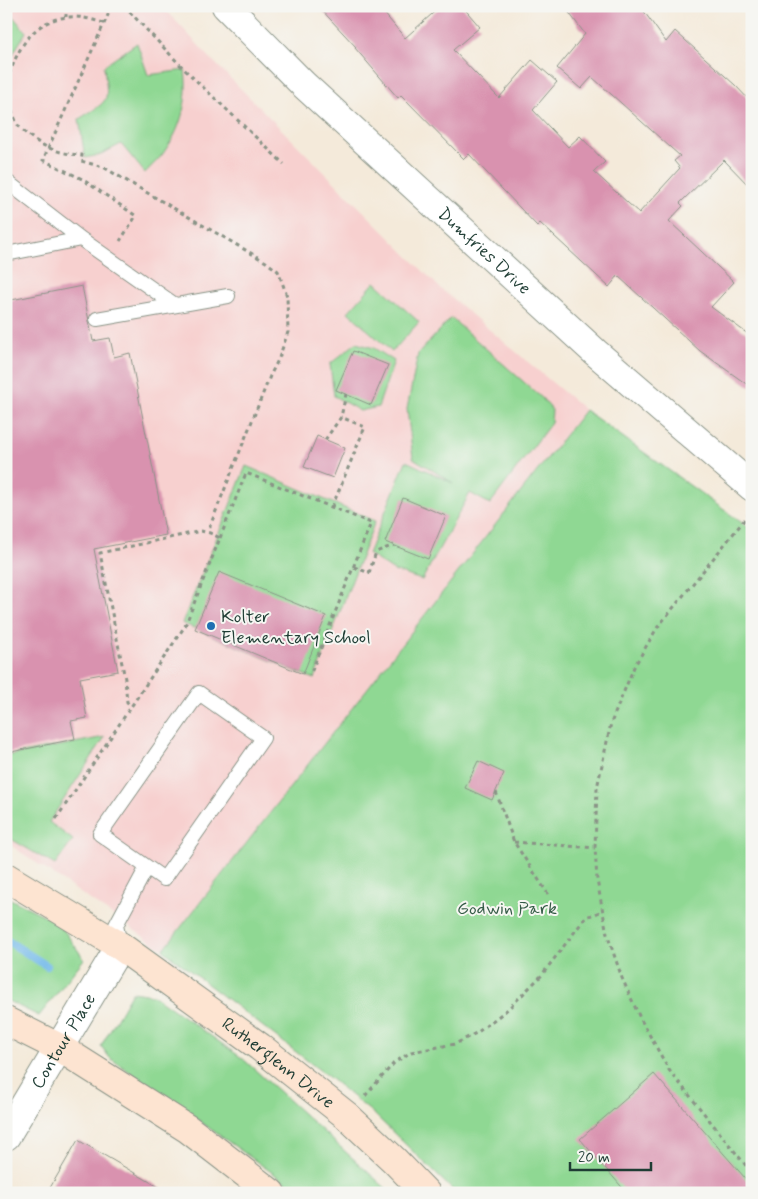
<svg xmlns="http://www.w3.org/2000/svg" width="758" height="1199" font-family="Mynerve,sans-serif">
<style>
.built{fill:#f7d0cf}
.green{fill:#8fd893;stroke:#578a64}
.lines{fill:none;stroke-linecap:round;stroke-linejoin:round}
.stream{stroke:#73baea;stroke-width:8}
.building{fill:#d992af}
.lane-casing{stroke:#8a9487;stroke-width:16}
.street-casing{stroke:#8a9487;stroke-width:30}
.secondary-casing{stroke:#8a9487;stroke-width:30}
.path{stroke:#8a9487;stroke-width:3;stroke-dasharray:4 4;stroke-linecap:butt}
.lane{stroke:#fff;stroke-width:14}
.street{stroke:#fff;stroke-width:28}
.secondary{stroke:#fde4d1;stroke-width:28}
.poi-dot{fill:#1f6fb2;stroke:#f6f6f2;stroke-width:2}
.labels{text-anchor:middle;stroke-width:4;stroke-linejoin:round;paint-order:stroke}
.street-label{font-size:18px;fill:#1f3d34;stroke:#f6f6f2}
.poi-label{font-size:18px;fill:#1f3d34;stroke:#f6f6f2;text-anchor:start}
.park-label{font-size:18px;fill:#355c47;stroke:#f6f6f2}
</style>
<rect width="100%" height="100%" fill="#f6f6f2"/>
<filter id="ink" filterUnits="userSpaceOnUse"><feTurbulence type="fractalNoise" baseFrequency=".02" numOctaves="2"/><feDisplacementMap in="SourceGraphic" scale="10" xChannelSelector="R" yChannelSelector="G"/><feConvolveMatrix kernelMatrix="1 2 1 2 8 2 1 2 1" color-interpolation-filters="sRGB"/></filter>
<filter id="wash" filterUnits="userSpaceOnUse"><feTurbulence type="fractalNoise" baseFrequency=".0096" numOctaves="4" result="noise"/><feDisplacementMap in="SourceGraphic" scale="20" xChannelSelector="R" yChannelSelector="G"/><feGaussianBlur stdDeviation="1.12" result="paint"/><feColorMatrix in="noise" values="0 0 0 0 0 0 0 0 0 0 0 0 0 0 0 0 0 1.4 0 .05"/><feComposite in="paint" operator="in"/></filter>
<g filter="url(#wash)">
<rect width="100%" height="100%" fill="#f4eada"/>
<path class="built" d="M6,6H162L213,61L441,289L585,410L163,950L6,842Z"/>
<path class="green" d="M11,14L26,32L10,59L6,57V21Z
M137,43L148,75L185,70C189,97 182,127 166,149C161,158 152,165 145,173L121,144L100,155L85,158L79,119C112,98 108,104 104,66Z
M375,282L419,322L392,352L348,312Z
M451,318L542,398L552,410L551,423L490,504L470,493L422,580L394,571L368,554L406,461L453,483L413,458L407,409L418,354Z
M356,343L374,348L394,361L378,407L360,411L334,396L330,364Z
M585,410L752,530V1193H456L374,1114L330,1078L163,950Z
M246,466L375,521L314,679L182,623Z
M105,737L49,822L73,840L55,865L6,836V756Z
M6,897L58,922L84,959L39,1016L6,1000Z
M132,992L153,995L242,1058L391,1193H301L110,1058L101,1046Z"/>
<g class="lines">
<path class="stream" d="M6,940L47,966"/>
</g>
<g id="blocks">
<path class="building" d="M318,6H378L405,38L441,6H462L480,27L453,50L499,98L532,60L557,82L533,110L568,147L580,136L605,162L594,172L639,213L680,168L674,161L680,156L592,77L581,89L557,68L585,34L564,6H640L666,42L675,31L735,85L752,103V189L724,160L680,203L683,206L669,221L734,282L711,307L752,337V388L700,351L618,276L609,287L540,223L537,226L469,154L464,159L401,95L398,98L355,48L356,47Z
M82,286L93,341L110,338L114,357L130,353L166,535L94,549L118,671L80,678L87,718L71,721L75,739L6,753V301Z
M353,351L388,365L371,405L336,390Z
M317,436L345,448L333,478L304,467Z
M403,498L446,516L428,559L385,542Z
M219,572L326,616L303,674L195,629Z
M478,761L504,773L492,800L465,788Z
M654,1074L752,1186V1193H627L580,1139Z
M78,1140L169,1193H47Z"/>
</g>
</g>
<g filter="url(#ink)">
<use href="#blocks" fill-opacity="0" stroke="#8a9487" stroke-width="1"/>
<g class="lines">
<g class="lane-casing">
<path id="lane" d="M6,181L81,239L6,254
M81,239L175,305
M97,319L228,296
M199,693L263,738L164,879L100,834Z
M120,945L116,925L147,867"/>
</g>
<g class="street-casing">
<g id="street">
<path id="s1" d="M226,6L303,84L595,352L752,487"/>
<path id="s2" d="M6,1136L120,946"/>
</g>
</g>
<g class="secondary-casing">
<g id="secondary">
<path id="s3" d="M6,877L120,946L260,1047L347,1116L394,1160L426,1193"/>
<path d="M6,1021L60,1048L188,1129L271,1193"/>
</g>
</g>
<path class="path" d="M66,6V17
M112,6L43,160L82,179L136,216L120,241
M124,6L185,70L284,164
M104,23C93,20 82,16 70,17C41,18 24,38 14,62C12,68 8,74 8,80C7,95 11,112 18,125C21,130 28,135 32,138C48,150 63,154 82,155L81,161L103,167L266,262L278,271L287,296L288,332L279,358L270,376L210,526V533
M325,440L341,417L346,394
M332,507L365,427L341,417
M750,513L657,628L634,667L611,723L597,788L595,848L597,880L607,934L622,978L640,1018L669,1070L752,1173
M220,538L246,473L371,523L310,675
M354,567L369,573L376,552L394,545
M496,792L514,842L548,894
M56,819L185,626L220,538L210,533L201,531L100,553L125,679L127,702L131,706
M514,842L595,848
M365,1096L394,1063L411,1052L455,1044L478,1032L508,1009L541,976L586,917L603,911"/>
<use href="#lane" class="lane"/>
<use href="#street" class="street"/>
<use href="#secondary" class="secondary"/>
</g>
</g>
<circle class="poi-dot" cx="211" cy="626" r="5"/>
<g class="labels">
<g class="street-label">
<text dy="6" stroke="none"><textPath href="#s1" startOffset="356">Dumfries Drive</textPath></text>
<text dy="6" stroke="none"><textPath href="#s2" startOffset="111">Contour Place</textPath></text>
<text dy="6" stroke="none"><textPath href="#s3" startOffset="330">Rutherglenn Drive</textPath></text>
</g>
<g class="poi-label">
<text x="221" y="622">Kolter<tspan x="221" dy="21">Elementary School</tspan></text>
</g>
<g class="park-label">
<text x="507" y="914">Godwin Park</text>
</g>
</g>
<rect width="758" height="1199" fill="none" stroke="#f6f6f2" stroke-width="25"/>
<path d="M570 1162v8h81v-8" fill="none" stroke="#1f3d34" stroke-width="2.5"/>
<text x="578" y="1162" font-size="15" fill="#1f3d34" stroke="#f6f6f2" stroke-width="4" paint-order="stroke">20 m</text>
</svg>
